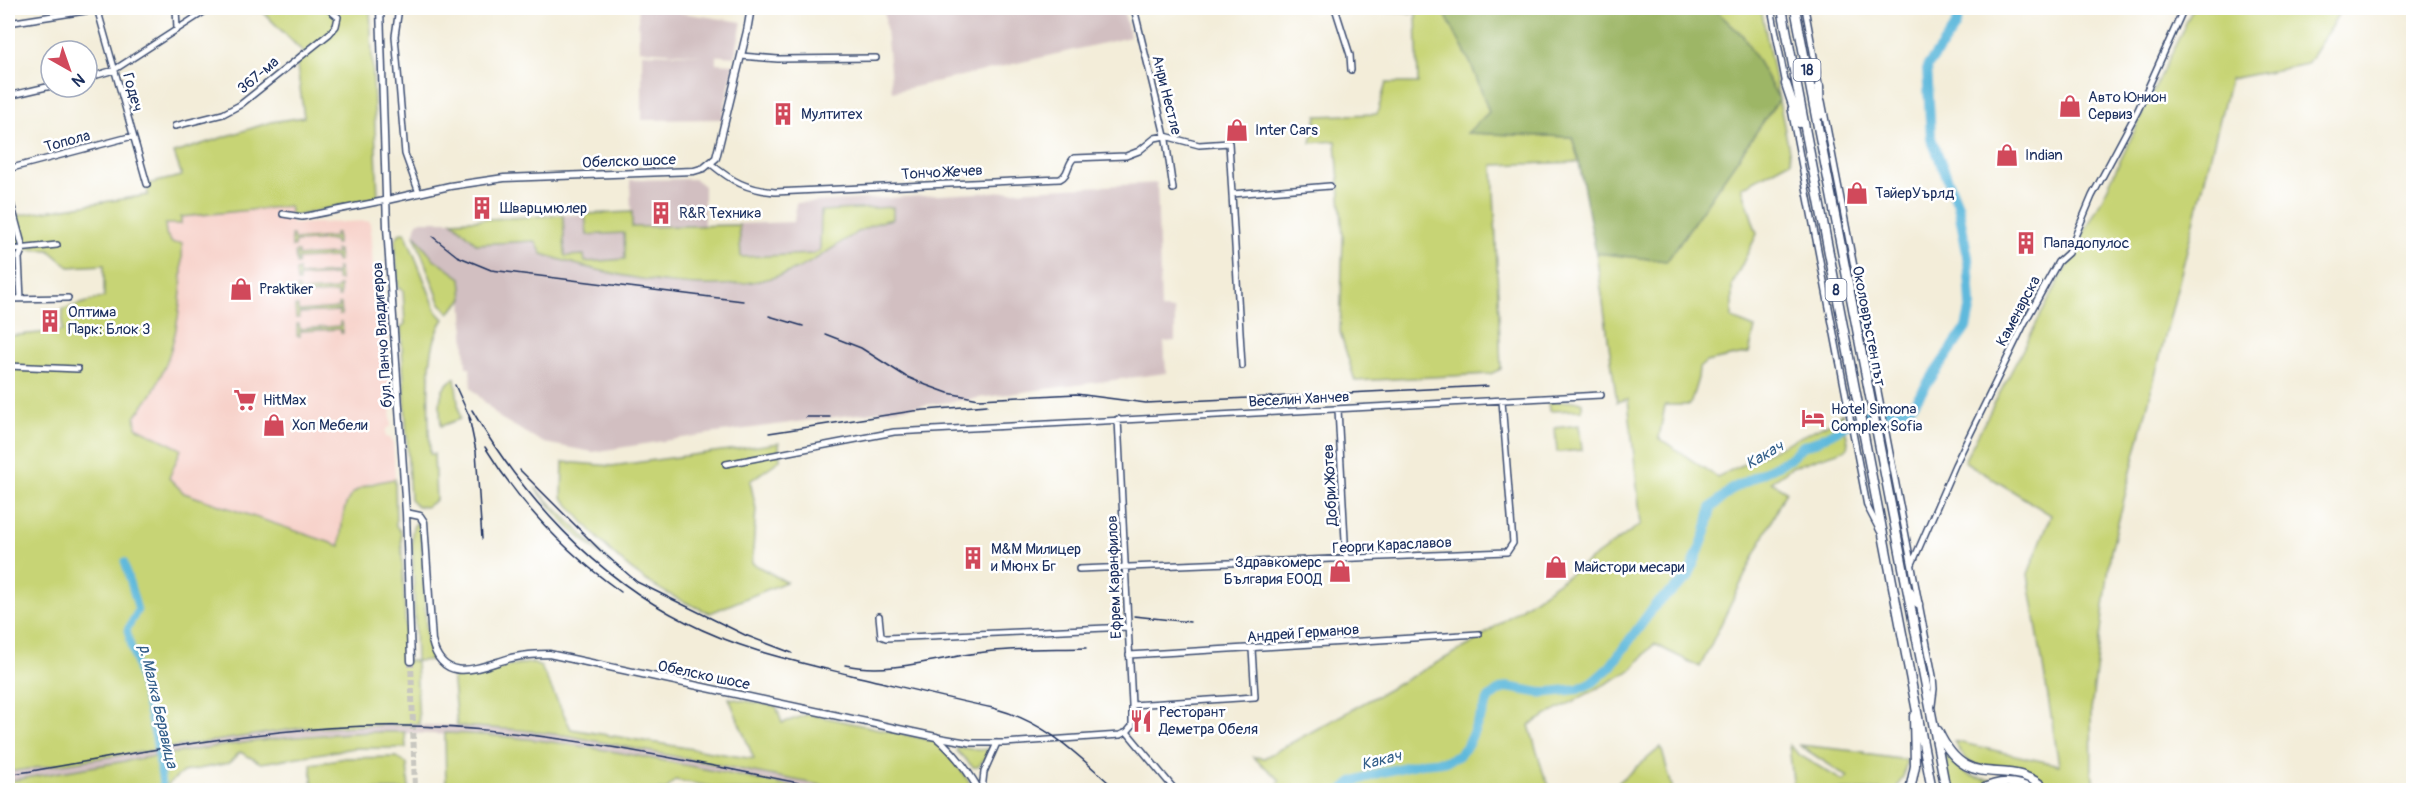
<svg xmlns="http://www.w3.org/2000/svg" width="2421" height="798" font-family="Pangolin,sans-serif">
<style>
.built{fill:#f7d1c9}
.industrial{fill:#d2bfc1}
.green{fill:#c7d475;stroke:#71826a;stroke-width:1.5}
.forest{fill:#9db666;stroke:#5c7262;stroke-width:1.5}
.lines{fill:none;stroke-linecap:round;stroke-linejoin:round}
.canal{stroke:#5fb9dc;stroke-width:7}
.river{stroke:#5fb9dc;stroke-width:10}
.tertiary-tunnel{stroke:#c8c7c0;stroke-width:6;stroke-dasharray:6 3;stroke-linecap:butt}
.minor-casing{stroke:#3b4c70;stroke-width:8}
.tertiary-casing{stroke:#3b4c70;stroke-width:9}
.trunk-casing{stroke:#3b4c70;stroke-width:11}
.minor{stroke:#fff;stroke-width:5}
.tertiary{stroke:#fff;stroke-width:6}
.trunk{stroke:#fff;stroke-width:8}
.rail{stroke:#1b2f5e;stroke-width:1.5}
.labels{text-anchor:middle;stroke-width:5;stroke-linejoin:round;paint-order:stroke}
.shield{fill:#fff;stroke:#5f6d8e;stroke-width:1.5}
.shield-label{font-size:14px;font-weight:bold;fill:#1b2f5e}
.street-label{font-size:15px;fill:#1b2f5e;stroke:#fff}
.poi-label{font-size:15px;fill:#1b2f5e;stroke:#fff;text-anchor:start}
.water-label{font-size:16px;font-style:italic;fill:#335f8a;stroke:#fff}
</style>
<rect width="100%" height="100%" fill="#fff"/>
<filter id="ink" filterUnits="userSpaceOnUse"><feTurbulence type="fractalNoise" baseFrequency=".0167" numOctaves="2"/><feDisplacementMap in="SourceGraphic" scale="12" xChannelSelector="R" yChannelSelector="G"/><feConvolveMatrix kernelMatrix="1 2 1 2 8 2 1 2 1" color-interpolation-filters="sRGB"/></filter>
<filter id="wash" filterUnits="userSpaceOnUse"><feTurbulence type="fractalNoise" baseFrequency=".008" numOctaves="4" result="noise"/><feDisplacementMap in="SourceGraphic" scale="24" xChannelSelector="R" yChannelSelector="G"/><feGaussianBlur stdDeviation="1.35" result="paint"/><feColorMatrix in="noise" values="0 0 0 0 0 0 0 0 0 0 0 0 0 0 0 0 0 1.4 0 .05"/><feComposite in="paint" operator="in"/></filter>
<g filter="url(#wash)">
<rect width="100%" height="100%" fill="#f3edd9"/>
<path class="built" d="M289,206L292,224L370,221L376,319H387L391,426L386,429L385,433L386,437L390,438L393,443L395,479L368,483L340,533L341,546L184,493L169,478L180,449L136,427L135,417L158,384L173,343L181,243H172L166,234L165,224L181,217Z"/>
<path class="industrial" d="M638,8H669V11L742,22L735,57L639,50Z
M884,8H1123L1130,37L892,92Z
M642,53L716,55V63L734,64L722,119L642,120Z
M695,179L704,186V225L794,222L796,203L1157,183L1161,309L1174,310L1175,320V341L1164,342L1166,373L708,434L593,452L544,443L500,418L471,388L470,367H466L461,278L440,265L427,252L414,234L418,221H452L631,212L630,180Z
M385,724L471,726L570,736L846,790H808L561,743L511,737L379,732L312,734L272,739L8,781V772L151,749L301,728Z"/>
<path class="green" d="M259,8H370L378,197L291,217L289,206L181,217V224H165L166,234L172,243H182C183,291 180,338 158,382C153,395 143,406 135,417L136,427L181,449L169,478L184,493L340,546C344,498 343,487 395,479L396,526L401,532L407,661H416L412,533L413,527L417,522L421,527L427,643L435,660L416,661L419,724L301,728L8,772V336L62,331L63,309L104,297V265L69,267L49,250L8,249V205H10L14,216L148,195L147,184L182,176L174,153L271,122L304,117L296,59L304,53Z
M1387,8H1442L1472,66L1489,112L1468,133L1572,137L1579,162L1493,165L1501,369L1490,374L1355,381L1340,332L1343,237L1336,141L1311,143L1317,116L1377,114L1386,83H1418L1416,13L1388,12Z
M1713,8H1761L1791,161L1742,187L1757,234L1732,285V319L1755,328L1749,353L1706,362L1699,368L1698,378L1690,405H1665L1659,438L1717,477L1835,420L1842,413L1848,442L1847,449L1792,467L1771,482L1786,491L1700,667L1654,644L1630,671L1529,725L1543,772L1551,790H1275L1280,780L1253,757L1264,758L1469,645L1641,524L1628,399L1617,402L1596,253L1667,261L1779,99L1743,36Z
M2193,8H2343L2307,64L2230,79L2111,551L2091,711L2092,773L2095,790H2051C2043,778 2023,767 2007,767C1997,766 1985,769 1975,765C1965,761 1959,750 1954,741L2059,765L2028,574L2051,515L1964,461L2103,197Z
M893,207V219C856,225 831,254 797,269C724,302 615,278 542,254L535,241L477,244L452,221L563,215L565,256L584,255L585,262L625,259L624,233L587,235L585,214L632,212V227L739,225L741,257L814,254L820,250L821,211Z
M405,232L437,312L444,319C423,348 429,419 430,454H434L436,500L426,507L417,506L410,499L401,327L405,324L403,290L398,287L395,241L399,234Z
M335,233H337V244H335L334,240L295,242L294,247H292L291,235H293L294,240L335,237Z
M414,234L434,259L461,278L463,299L449,313L440,302Z
M336,250H338L339,261H336V257L298,259V264H296L295,252H298V256L336,254Z
M337,268H339L340,280H337V275L299,277V282H297L296,271L299,270V275L337,273Z
M338,286H340V297H338L337,293L300,295V300H298L297,288H299L300,292L337,290Z
M339,304H341L342,315H339V311L299,313V318H296L295,306H298V311L339,308Z
M340,322H342L343,333H341L340,329L300,331V336H297V324H299L300,329L340,326Z
M455,378L460,419L441,426C440,407 436,388 455,378Z
M1579,401L1582,403V410L1549,411L1548,402Z
M1579,425L1582,450L1557,452L1555,428Z
M779,443L780,460L750,481L756,509L752,563L786,582L710,613C686,603 661,592 640,576C610,555 586,525 562,497L563,462L612,466Z
M535,488L612,564L570,529Z
M532,663L541,667L571,729L754,759L729,698L776,706L782,723L809,714L935,741L945,748L975,790H846L570,736L521,730L457,726L452,673C482,680 482,673 508,666C516,664 524,664 532,663Z
M379,732H405L406,748H354L261,763L240,752L229,763L183,772L166,786L167,790H8V781C131,761 254,735 379,732Z
M445,733C568,736 689,767 808,790H730L675,780L666,790H446Z
M1789,745L1801,756L1843,781L1848,777L1799,745L1864,752V754L1907,760L1903,777L1895,790H1794Z
M958,747L978,750L989,749L990,752L978,767H973L957,751Z
M1661,747L1673,790H1614L1613,787Z
M1943,749C1955,770 1968,779 1993,780L1973,790H1951Z
M397,757L407,764L409,790H313L311,764L345,758Z"/>
<path class="forest" d="M1442,8H1713L1743,36L1779,99L1667,261L1596,253L1579,162L1572,137L1467,133L1489,112L1472,66Z"/>
<g class="lines">
<path class="canal" d="M124,561L138,610L127,630L155,738L163,790"/>
<path class="river" d="M1343,790L1352,782L1379,773L1422,763L1446,761L1458,756L1467,746L1489,698L1498,691L1507,687L1541,693L1578,689L1593,682L1610,667L1656,604L1688,578L1706,532L1711,508L1732,489L1789,459L1803,446L1815,442L1871,412L1901,410L1914,403L1966,328L1971,305L1968,258L1958,205L1931,138L1927,67L1955,27L1961,8"/>
</g>
</g>
<g filter="url(#ink)">
<g class="lines">
<path class="tertiary-tunnel" d="M411,661L415,790"/>
<g class="minor-casing">
<path id="minor" d="M97,8L147,184
M176,8L177,29
M399,8L395,36L405,154L419,193
M1134,8L1166,140L1173,189
M1335,8L1350,55L1351,70
M1771,8L1786,85
M1805,8L1820,89
M8,23L98,9
M741,56L778,59L876,58
M87,78L114,70L210,8
M8,96L51,86
M1822,101L1933,676L1934,689L1932,705
M1791,109L1867,506L1880,531
M175,126L223,114L240,105L329,34L336,26L338,17L327,8
M711,164C733,182 746,189 775,192L1060,179C1069,175 1067,164 1074,158L1126,156L1139,151L1155,138L1165,136L1199,145L1229,143L1242,366
M8,169L133,136
M8,192L23,248L19,258L21,299
M1232,194L1330,186
M283,214L302,217L387,200
M8,250L57,245
M8,299L68,298
M8,366L78,369
M1338,409L1346,559
M1118,419L1132,705V726L1127,732
M726,464L894,432L1601,395
M1912,564L1955,465L2025,322L2058,262L2068,253L2092,196L2138,110L2184,8
M1079,569L1507,552L1513,543L1502,401
M879,616L881,636L886,638L1128,627
M1129,655L1479,634
M1132,705L1255,697L1252,649
M1127,732L1175,790
M936,737L971,743H1005L1120,735L1127,732
M683,788L695,790
M982,790L984,772L997,743"/>
</g>
<g class="tertiary-casing">
<path id="tertiary" d="M380,8L387,227L406,513L411,661
M387,200L450,186L504,178L694,171L704,168L716,158L747,31L751,8
M406,513L420,516L424,522L432,641C443,687 481,666 511,658C524,655 536,654 549,654L936,737C953,751 968,771 979,790"/>
</g>
<g class="trunk-casing">
<path id="trunk" d="M1782,8L1932,790
M1795,8L1946,790
M1786,84L1799,123
M1819,86L1820,115
M1907,588L1918,604
M1938,731C1969,798 2006,752 2047,790
M1910,790L1915,766L1914,716
M1981,790C1999,780 2015,781 2034,790"/>
</g>
<use href="#minor" class="minor"/>
<use href="#tertiary" class="tertiary"/>
<use href="#trunk" class="trunk"/>
<path class="rail" d="M433,237L457,256L491,270L743,301
M769,316L803,326
M825,334L861,348L905,376L926,385L948,393L979,399L1076,394L1146,403L1488,386
M455,385L471,420
M472,410C523,497 594,576 686,622C738,649 794,661 851,675C898,686 945,698 993,708C1047,722 1077,755 1117,790
M469,417L476,451L482,539
M806,417H830
M769,433L913,411L987,405
M485,447C520,504 566,553 621,592
M520,470L600,550L637,582L745,635L792,653
M1134,616L1190,622
M845,665C892,675 939,657 985,652C1019,648 1053,649 1086,648
M8,775C129,755 252,728 375,726C531,723 683,761 835,790"/>
</g>
</g>
<defs>
<g id="shop-bare" transform="scale(1.8)"><path d="M-5-2.5h2.3a2.7 3.5 0 0 1 5.4 0H5L5.5 6h-11ZM-1.5-2.5h3a1.5 2.3 0 0 0-3 0Z" fill="#d1495b" stroke="#fff" stroke-width="2.5" paint-order="stroke"/></g>
<g id="building-bare" transform="scale(1.8)"><path d="M-4-6H4V6H1V3H-1V6H-4ZM-2.5-4.3h1.7v1.8h-1.7ZM.8-4.3h1.7v1.8H.8ZM-2.5-1h1.7V.8h-1.7ZM.8-1h1.7V.8H.8Z" fill="#d1495b" stroke="#fff" stroke-width="2.5" paint-order="stroke"/></g>
<g id="supermarket-bare" transform="scale(1.8)"><path d="M-6-5.5h2.5l.6 2H6L4.5 2H-2.5L-4.4-4H-6ZM-1.5 3.2a1.3 1.3 0 1 0 .1 0ZM3 3.2a1.3 1.3 0 1 0 .1 0Z" fill="#d1495b" stroke="#fff" stroke-width="2.5" paint-order="stroke"/></g>
<g id="hotel-bare" transform="scale(1.8)"><path d="M-6-4.5h1.5V1H6V5H4.5V3h-9V5H-6ZM-4 0a1.8 1.8 0 1 1 3.6 0ZM.5 0V-2.5h3Q6-2.5 6 0Z" fill="#d1495b" stroke="#fff" stroke-width="2.5" paint-order="stroke"/></g>
<g id="restaurant-bare" transform="scale(1.8)"><path d="M-5-6h1v4h1v-4h1v4h1v-4h1v5L-1.5 .5V6h-2V.5L-5-1ZM5-6V6H3V1.5H1.5Q1.5-4 5-6Z" fill="#d1495b" stroke="#fff" stroke-width="2.5" paint-order="stroke"/></g>
</defs>
<g fill-rule="evenodd">
<use href="#shop-bare" x="2070" y="106"/>
<use href="#building-bare" x="783" y="114"/>
<use href="#shop-bare" x="1237" y="130"/>
<use href="#shop-bare" x="2007" y="155"/>
<use href="#shop-bare" x="1857" y="193"/>
<use href="#building-bare" x="482" y="208"/>
<use href="#building-bare" x="661" y="213"/>
<use href="#building-bare" x="2026" y="243"/>
<use href="#shop-bare" x="241" y="289"/>
<use href="#building-bare" x="50" y="321"/>
<use href="#supermarket-bare" x="245" y="400"/>
<use href="#hotel-bare" x="1813" y="418"/>
<use href="#shop-bare" x="274" y="425"/>
<use href="#building-bare" x="973" y="558"/>
<use href="#shop-bare" x="1556" y="567"/>
<use href="#shop-bare" x="1340" y="571"/>
<use href="#restaurant-bare" x="1141" y="721"/>
</g>
<g class="labels">
<g class="shield">
<rect x="1793.5" y="59" width="27" height="22" rx="4.5"/>
<rect x="1825.5" y="279" width="21" height="22" rx="4.5"/>
</g>
<g class="shield-label">
<text x="1807" y="75">18</text>
<text x="1836" y="295">8</text>
</g>
<g class="street-label">
<text transform="translate(258 75) rotate(-40)" y="5">367-ма</text>
<text transform="translate(133 92) rotate(74)" y="5">Годеч</text>
<text transform="translate(1167 95) rotate(76)" y="5">Анри Нестле</text>
<text transform="translate(67 141) rotate(-15)" y="5">Топола</text>
<text transform="translate(629 161) rotate(-2)" y="5">Обелско шосе</text>
<text transform="translate(942 172) rotate(-3)" y="5">Тончо Жечев</text>
<text transform="translate(2018 311) rotate(-62)" y="5">Каменарска</text>
<text transform="translate(1869 326) rotate(79)" y="5">Околовръстен път</text>
<text transform="translate(382 335) rotate(-94)" y="5">бул. Панчо Владигеров</text>
<text transform="translate(1299 399) rotate(-3)" y="5">Веселин Ханчев</text>
<text transform="translate(1330 485) rotate(-93)" y="5">Добри Жотев</text>
<text transform="translate(1392 545) rotate(-3)" y="5">Георги Караславов</text>
<text transform="translate(1114 577) rotate(-92)" y="5">Ефрем Каранфилов</text>
<text transform="translate(1303 633) rotate(-4)" y="5">Андрей Германов</text>
<text transform="translate(704 675) rotate(12)" y="5">Обелско шосе</text>
</g>
<g class="poi-label">
<text x="2088" y="102">Авто Юнион<tspan x="2088" dy="17">Сервиз</tspan></text>
<text x="801" y="119">Мултитех</text>
<text x="1255" y="135">Inter Cars</text>
<text x="2025" y="160">Indian</text>
<text x="1875" y="198">ТайерУърлд</text>
<text x="500" y="213">Шварцмюлер</text>
<text x="679" y="218">R&amp;R Техника</text>
<text x="2044" y="248">Пападопулос</text>
<text x="259" y="294">Praktiker</text>
<text x="68" y="317">Оптима<tspan x="68" dy="17">Парк: Блок 3</tspan></text>
<text x="263" y="405">HitMax</text>
<text x="1831" y="414">Hotel Simona<tspan x="1831" dy="17">Complex Sofia</tspan></text>
<text x="292" y="430">Хоп Мебели</text>
<text x="991" y="554">М&amp;M Mилицер<tspan x="991" dy="17">и Мюнх Бг</tspan></text>
<text x="1322" y="567" text-anchor="end">Здравкомерс<tspan x="1322" dy="17">България ЕООД</tspan></text>
<text x="1574" y="572">Майстори месари</text>
<text x="1159" y="717">Ресторант<tspan x="1159" dy="17">Деметра Обеля</tspan></text>
</g>
<g class="water-label">
<text transform="translate(1764 454) rotate(-30)" y="6">Какач</text>
<text transform="translate(159 706) rotate(77)" y="6">р. Малка Беравица</text>
<text transform="translate(1381 759) rotate(-14)" y="6">Какач</text>
</g>
</g>
<rect width="2421" height="798" fill="none" stroke="#fff" stroke-width="30"/>
<g transform="translate(69 69) rotate(140)"><circle r="28" fill="#ffffff" stroke="#a4acbf" stroke-width="1.5"/>
<path d="M0-4.5L10 22L0 15L-10 22Z" fill="#d1495b"/>
<text y="-9" font-size="16" font-weight="bold" text-anchor="middle" fill="#1b2f5e">N</text>
</g>
</svg>
